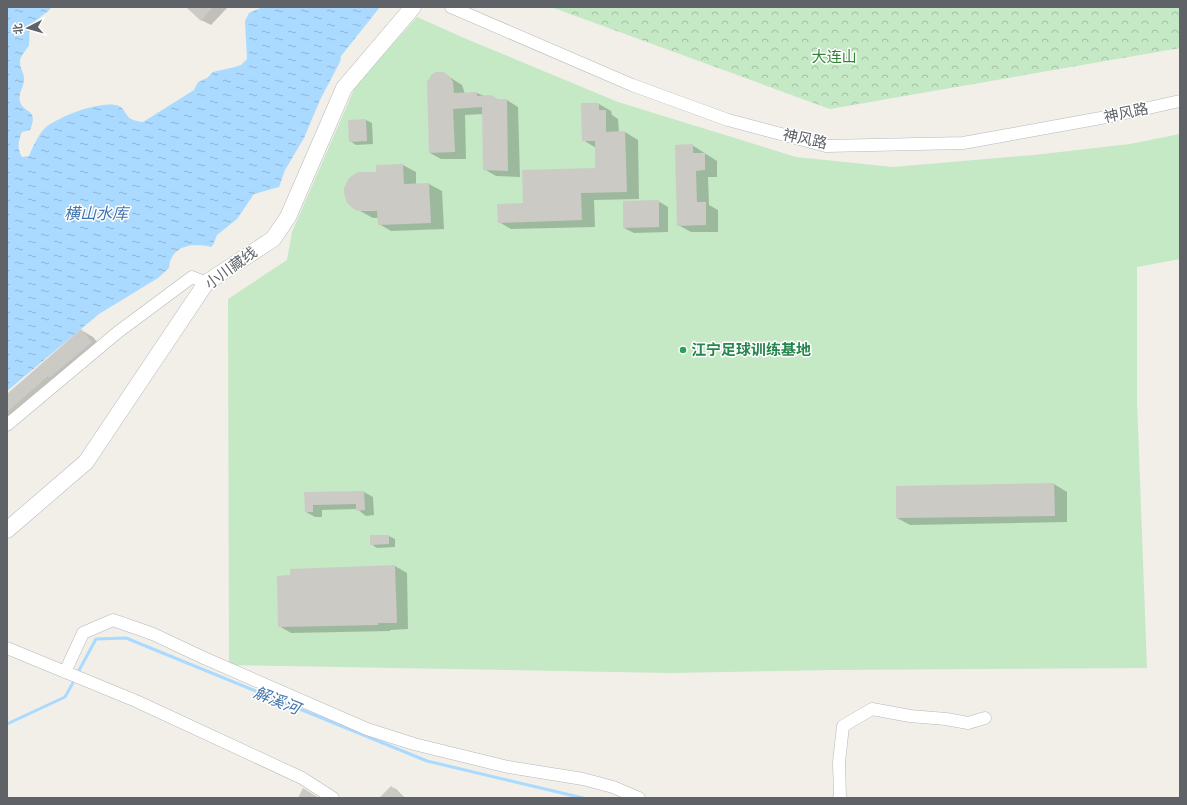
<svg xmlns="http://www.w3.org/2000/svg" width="1187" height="805" font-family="'Exo 2','Noto Sans SC',sans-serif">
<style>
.forest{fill:url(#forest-crowns)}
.pitch{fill:#c5e8c5}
.water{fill:url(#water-ripples)}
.shadow{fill:#0003}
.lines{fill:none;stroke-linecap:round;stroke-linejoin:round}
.stream{stroke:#aadaff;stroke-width:3}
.building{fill:#cccac5}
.minor-casing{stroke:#b5b8bc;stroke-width:13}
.tertiary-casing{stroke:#b5b8bc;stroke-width:17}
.minor{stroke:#fff;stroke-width:12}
.tertiary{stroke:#fff;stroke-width:16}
.leisure-dot{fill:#2e9e5b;stroke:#fff;stroke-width:1.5}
.labels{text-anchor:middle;stroke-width:3;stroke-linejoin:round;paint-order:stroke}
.park-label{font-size:15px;fill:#348238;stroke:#fff}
.street-label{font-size:15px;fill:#5f6368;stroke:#fff}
.leisure-label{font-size:15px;font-weight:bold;fill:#27864d;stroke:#fff;text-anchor:start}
.water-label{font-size:16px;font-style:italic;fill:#4174aa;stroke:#fff}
</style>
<defs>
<pattern id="forest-crowns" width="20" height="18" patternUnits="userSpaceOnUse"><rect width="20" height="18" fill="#c5e8c5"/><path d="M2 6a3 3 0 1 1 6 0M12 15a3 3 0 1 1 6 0" fill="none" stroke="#a3c0a4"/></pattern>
<pattern id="water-ripples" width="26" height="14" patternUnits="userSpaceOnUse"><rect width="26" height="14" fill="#aadaff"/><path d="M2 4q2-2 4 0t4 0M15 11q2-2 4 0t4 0" fill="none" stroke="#8eb4d2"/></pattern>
</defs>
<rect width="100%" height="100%" fill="#f1efe8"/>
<path class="forest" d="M551,7H1180V48L830,109Z"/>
<path class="pitch" d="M417,17L464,38L618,102L796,157L893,167L1034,155L1130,144L1180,134V259L1137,267V401L1147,668L833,670L671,673L229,665L228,299L287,260L292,232L356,85Z"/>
<path class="water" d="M7,7H52C45,15 35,19 30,29C28,34 31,41 28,47C25,51 19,58 20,63C20,69 25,74 24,81C23,88 18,94 20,102C24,114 39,108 30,130L22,132C18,140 17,150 22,157L29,156C33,147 37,137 44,129C56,117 103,99 119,106C124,108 126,116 131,119C135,121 140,122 143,122L194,90L198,82L207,78L213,72L235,67L241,65L247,59L245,21L249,13L263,7H380L341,56L340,62L320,100L304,138L285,170L279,187L254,194L237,219L217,235L213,245L211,247C193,242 170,246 169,268L158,278L99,314L7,391Z"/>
<path class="shadow" d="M187,7H226L227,8L211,25L201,20Z
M443,73L462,85L465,94L477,93L484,96L499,100H507L518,107L520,177L496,176L484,169L483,114L465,115L466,159H441L430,153Z
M599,104L611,111L612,115L618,119L619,132H625L638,140L639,199L594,200L595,227L511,229L499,222L524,204L596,169V148L583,140Z
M366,120L372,123L373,144L356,145L350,141Z
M692,145L717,161V177H708L709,205L718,210V232H691L678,225Z
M403,165L416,172V184H429L442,191L444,229L391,231L379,224L378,218H373L351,206L377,172Z
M658,201L668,207V232L634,233L624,228Z
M81,330L93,337L103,349L7,429V395Z
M1054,484L1067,492V522L910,525L897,518Z
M364,492L373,497L374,515L366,516L357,509L322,510V517H315L306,512L305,493Z
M389,536L395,539V547L377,548L371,544Z
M395,566L407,573L408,629L390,630V631L291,633L279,626Z
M391,787L396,789L405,798H381Z"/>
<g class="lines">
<path class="stream" d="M77,674L96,639L126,638L427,761L583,798
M7,724L65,697L75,679"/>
</g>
<path class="building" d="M186,7H213L201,21Z
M436,72H444L450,77L453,82L454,93L477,92V96L491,95L498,99H507L508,171L483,170L482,107L453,109L455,152L429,153L427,82L432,74Z
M581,103H599V110H606V132L625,131L627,192L581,193L582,220L498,223L497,204L523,203L522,170L595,168V141H582Z
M366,119L367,141L349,142L348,120Z
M693,144V153H705V170L696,171L697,202H706V225L677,226L675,145Z
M403,164L404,184L429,183L431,223L378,225L377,211H360L355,210L347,203L344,193V188L349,178L353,175L358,172H376V165Z
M659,200V227L623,228V201Z
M81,329L92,342L49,378L48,376L7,412V394Z
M1054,483L1055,516L896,518V486Z
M364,491L365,510L356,511V504L313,505V512H305L304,492Z
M370,535H389V544L370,545Z
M395,565L397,623H378V625L278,627L277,576L290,575V569Z
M391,786L404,798H379Z
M303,788L319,798H298Z"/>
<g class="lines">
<g class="minor-casing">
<path id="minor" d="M451,7L632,85L728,120L826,146L963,143L1112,116L1180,101
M7,425L118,332L192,277L206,283
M7,648L136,701L302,778L333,798
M65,672L83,633L113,620L153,634L204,658L367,729L414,744L508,767L583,779L613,787L639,798
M839,798L840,797L839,762L843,726L872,709L910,716L946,719L968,723L985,718"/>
</g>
<g class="tertiary-casing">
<path id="tertiary" d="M7,530L86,462L206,283L273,239L288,217L344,88L413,7"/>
</g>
<use href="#minor" class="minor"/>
<use href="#tertiary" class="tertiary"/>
</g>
<circle class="leisure-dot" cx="683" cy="350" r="4"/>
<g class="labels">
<g class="park-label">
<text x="834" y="62">大连山</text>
</g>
<g class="street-label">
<text transform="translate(1126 113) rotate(-12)" y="5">神风路</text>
<text transform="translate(805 139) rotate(12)" y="5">神风路</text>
<text transform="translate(231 268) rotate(-36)" y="5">小川藏线</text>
</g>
<g class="leisure-label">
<text x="691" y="355">江宁足球训练基地</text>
</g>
<g class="water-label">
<text x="96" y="219">横山水库</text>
<text transform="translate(277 700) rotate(22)" y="6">解溪河</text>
</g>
</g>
<rect width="1187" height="805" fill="none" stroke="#5f6368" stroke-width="16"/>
<g transform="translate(28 28) rotate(264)" stroke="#ffffff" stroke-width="3" paint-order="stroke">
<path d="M0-3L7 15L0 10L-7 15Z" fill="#5f6368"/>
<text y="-6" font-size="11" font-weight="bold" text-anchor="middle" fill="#5f6368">北</text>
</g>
</svg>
